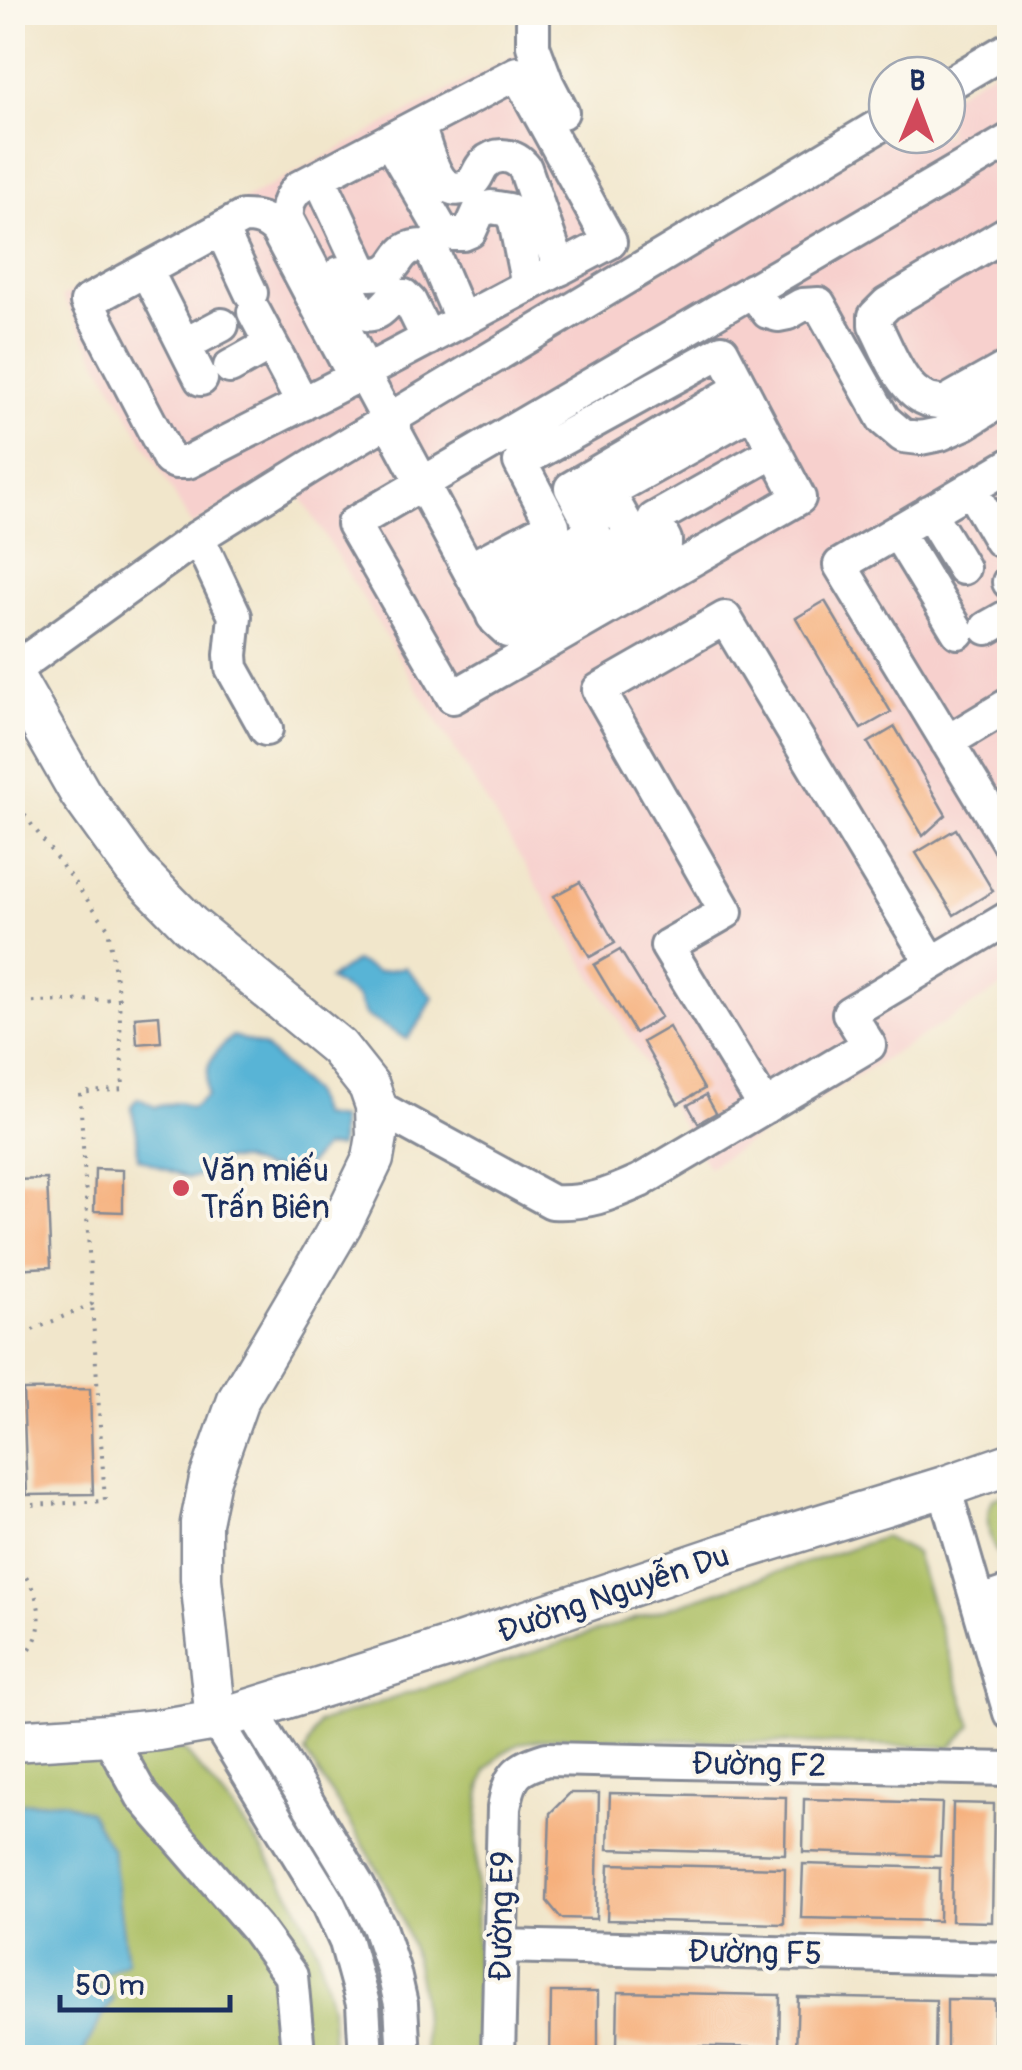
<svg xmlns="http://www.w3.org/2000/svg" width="1022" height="2070" font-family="Pangolin,sans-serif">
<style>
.built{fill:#f7d0cd}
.green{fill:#abbe62;stroke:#637660;stroke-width:2.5}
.water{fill:#58b4d6;stroke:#3a729a;stroke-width:2.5}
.building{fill:#f6af7a}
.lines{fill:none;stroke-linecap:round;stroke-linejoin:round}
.minor-casing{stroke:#868a94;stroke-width:38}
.major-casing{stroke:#868a94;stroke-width:45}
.path{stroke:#868a94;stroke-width:4;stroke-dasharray:2.5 8;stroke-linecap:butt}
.minor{stroke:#fff;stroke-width:32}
.major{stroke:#fff;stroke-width:40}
.poi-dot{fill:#d1495b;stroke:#fbf7ec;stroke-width:4}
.labels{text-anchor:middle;stroke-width:8;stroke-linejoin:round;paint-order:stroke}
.poi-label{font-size:32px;fill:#1b2f5e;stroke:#fbf7ec;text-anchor:start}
.street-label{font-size:32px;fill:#1b2f5e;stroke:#fbf7ec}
</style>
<rect width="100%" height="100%" fill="#fbf7ec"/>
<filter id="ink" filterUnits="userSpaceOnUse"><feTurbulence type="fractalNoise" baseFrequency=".01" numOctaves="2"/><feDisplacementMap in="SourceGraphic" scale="20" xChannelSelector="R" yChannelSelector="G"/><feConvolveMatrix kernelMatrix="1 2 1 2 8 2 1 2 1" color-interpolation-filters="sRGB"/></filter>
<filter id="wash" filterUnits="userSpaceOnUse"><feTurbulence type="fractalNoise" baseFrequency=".0048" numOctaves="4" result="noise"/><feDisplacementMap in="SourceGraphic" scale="40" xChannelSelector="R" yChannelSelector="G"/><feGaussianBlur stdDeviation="2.25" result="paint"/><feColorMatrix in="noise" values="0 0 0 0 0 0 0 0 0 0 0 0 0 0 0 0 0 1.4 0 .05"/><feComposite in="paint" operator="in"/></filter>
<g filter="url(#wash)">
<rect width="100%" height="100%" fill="#f1e6cb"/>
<path class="built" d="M519,53L634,256L192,526L62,297Z
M1009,60V983L708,1167L297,490L887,135H947V98Z"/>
<path class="green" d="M1009,1493H1010L1009,1561C988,1553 983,1518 993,1499Z
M884,1537L915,1553L972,1726L950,1747L560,1737L521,1743L501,1754L486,1771L481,1787L477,1830L476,2057H425C423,2032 423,2005 419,1980C407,1902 347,1818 305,1753L318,1723Z
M168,1745L185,1751L234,1810L268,1858L297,1905L317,1949L331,2006L333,2057L13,2058V1756Z"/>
<path class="water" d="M355,961L377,972L405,967L433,997L423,1017L407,1039L365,1015L357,997L329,979Z
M233,1036L263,1046L311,1092L320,1116L340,1119L339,1147L323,1148L306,1167L266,1169L241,1160H221L210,1175L187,1178L138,1158L137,1133L131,1106L138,1098L155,1107L179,1102L191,1108L207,1096C205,1064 209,1057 233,1036Z
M62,1801L89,1812L112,1850L127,1962L97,1978L101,1993L114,1999L103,2015L81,2057H13V1809L23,1803Z"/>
<g id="blocks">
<path class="building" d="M825,601L891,712L861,729L796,618Z
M895,727L946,815L923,836L868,743Z
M956,829L993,891L954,915L916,853Z
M580,882L615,943L590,957L554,896Z
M620,950L661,1017L635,1033L594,965Z
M159,1015L161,1042L137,1044L135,1017Z
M669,1027L704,1089L678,1104L643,1042Z
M706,1095L716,1113L698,1123L688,1105Z
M95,1169L123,1170V1212L94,1211Z
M47,1179L51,1267L12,1269V1180Z
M90,1389L93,1494L27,1495L23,1390Z
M570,1793H599L596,1919L561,1918L547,1901L550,1813Z
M610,1793L786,1797L785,1854L608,1849Z
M804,1799L942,1803L940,1856L803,1852Z
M953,1803L994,1804L992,1922L951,1921Z
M609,1864L785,1868L784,1924L607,1920Z
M803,1864L940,1868L939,1921L801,1918Z
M551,1992H598V2058H550Z
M618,1992L780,1995L779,2048L617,2045Z
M798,1997L936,2000L935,2053L796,2049Z
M947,1999L995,2000L994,2058H947Z"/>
</g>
</g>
<g filter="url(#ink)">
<use href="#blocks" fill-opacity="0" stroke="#868a94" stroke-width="2.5"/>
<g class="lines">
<g class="minor-casing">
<path id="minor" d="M533,12V46L547,83L562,112
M947,85L1010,48
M418,125C424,141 428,162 438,177C445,189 460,193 471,183C478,178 478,170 484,164C497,151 515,155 525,168L560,269
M389,140L442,231L452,234H463L470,231L479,211L491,207L509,210L515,221L528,286
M319,177L361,267L369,274C406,275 389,245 425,246L433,253L462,321
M221,229L251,293
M1010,231L887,304L875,316V325C891,355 905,406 946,402L1010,366
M146,270L201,379
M340,273L360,311C375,321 385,306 395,295L404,296L410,302L428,339
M752,290L768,312L778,315L788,313L802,305L819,304L884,420L903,436L920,438L940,434L965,423L1010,395
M254,312L303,404
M184,345L222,325
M230,367L271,344
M363,373L350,368L277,230C266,219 257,217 243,217L87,302L169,459L176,462H188L363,373L610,242L517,73L298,188C289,198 286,205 287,219L360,360L363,373L496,620L508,631L519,628L659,550L665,545V540L654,519L775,451
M1010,465L840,565L1010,845
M970,488L1000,540
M929,512L963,568
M897,532L958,632
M198,537L235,616L231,655L232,668L266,729
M469,569L553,525L520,462L722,351L799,498L453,697L353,524L1010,140
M1009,582L1010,583
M482,594L594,531L571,488L741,388
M493,616L633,536L608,492L753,411
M987,628L1010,615
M12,671L198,537L310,467L887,121
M947,742L1010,704
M376,1106L552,1202C586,1204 609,1195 640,1181L869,1045L849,1013L1010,917
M765,1107L667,946L726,912L599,690L725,618L932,963
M944,1487L1010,1713
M978,1603L1010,1592
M251,1709L358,1886L379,1927L393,1969L401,2004L404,2058
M216,1720L329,1905L346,1942L363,2004L366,2058
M108,1735L142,1796L256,1928L291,1976L297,2041L295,2058
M501,1946L1010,1959
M498,2058L504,1808C510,1775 515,1769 547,1759L1010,1769"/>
</g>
<g class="major-casing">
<path id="major" d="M12,674L80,793L134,868L190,925L338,1047L369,1086L376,1106L377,1136L373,1159L342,1223L238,1400L210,1479L201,1523V1579L216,1720
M12,1741L108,1735L158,1730L216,1720L459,1644L726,1554L944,1487L1010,1464"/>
</g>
<path class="path" d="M12,798L108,928L119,999L123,1089L80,1093L92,1304L12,1339
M12,1003L119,999
M12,1506L105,1501L92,1304
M12,1562C43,1587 54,1643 12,1663"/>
<use href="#minor" class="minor"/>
<use href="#major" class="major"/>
</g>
</g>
<circle class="poi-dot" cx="181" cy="1188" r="10"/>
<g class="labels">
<g class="poi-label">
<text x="201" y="1181">Văn miếu<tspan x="201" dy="37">Trấn Biên</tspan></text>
</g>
<g class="street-label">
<text transform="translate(613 1593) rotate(-19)" y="11">Đường Nguyễn Du</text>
<text transform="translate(759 1764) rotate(1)" y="11">Đường F2</text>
<text transform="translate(501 1916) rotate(-89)" y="11">Đường E9</text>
<text transform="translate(755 1952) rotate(1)" y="11">Đường F5</text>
</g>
</g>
<rect width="1022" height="2070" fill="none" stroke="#fbf7ec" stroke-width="50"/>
<g transform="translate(917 105) rotate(1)"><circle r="48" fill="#fbf7ec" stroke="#a1a7b3" stroke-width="2.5"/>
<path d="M0-8L18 38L0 25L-18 38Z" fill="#d1495b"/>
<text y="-15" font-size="28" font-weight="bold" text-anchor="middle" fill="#1b2f5e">B</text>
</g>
<path d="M60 1995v15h170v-15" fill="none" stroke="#1b2f5e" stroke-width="5"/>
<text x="75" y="1995" font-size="30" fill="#1b2f5e" stroke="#fbf7ec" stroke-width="8" paint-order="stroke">50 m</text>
</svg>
